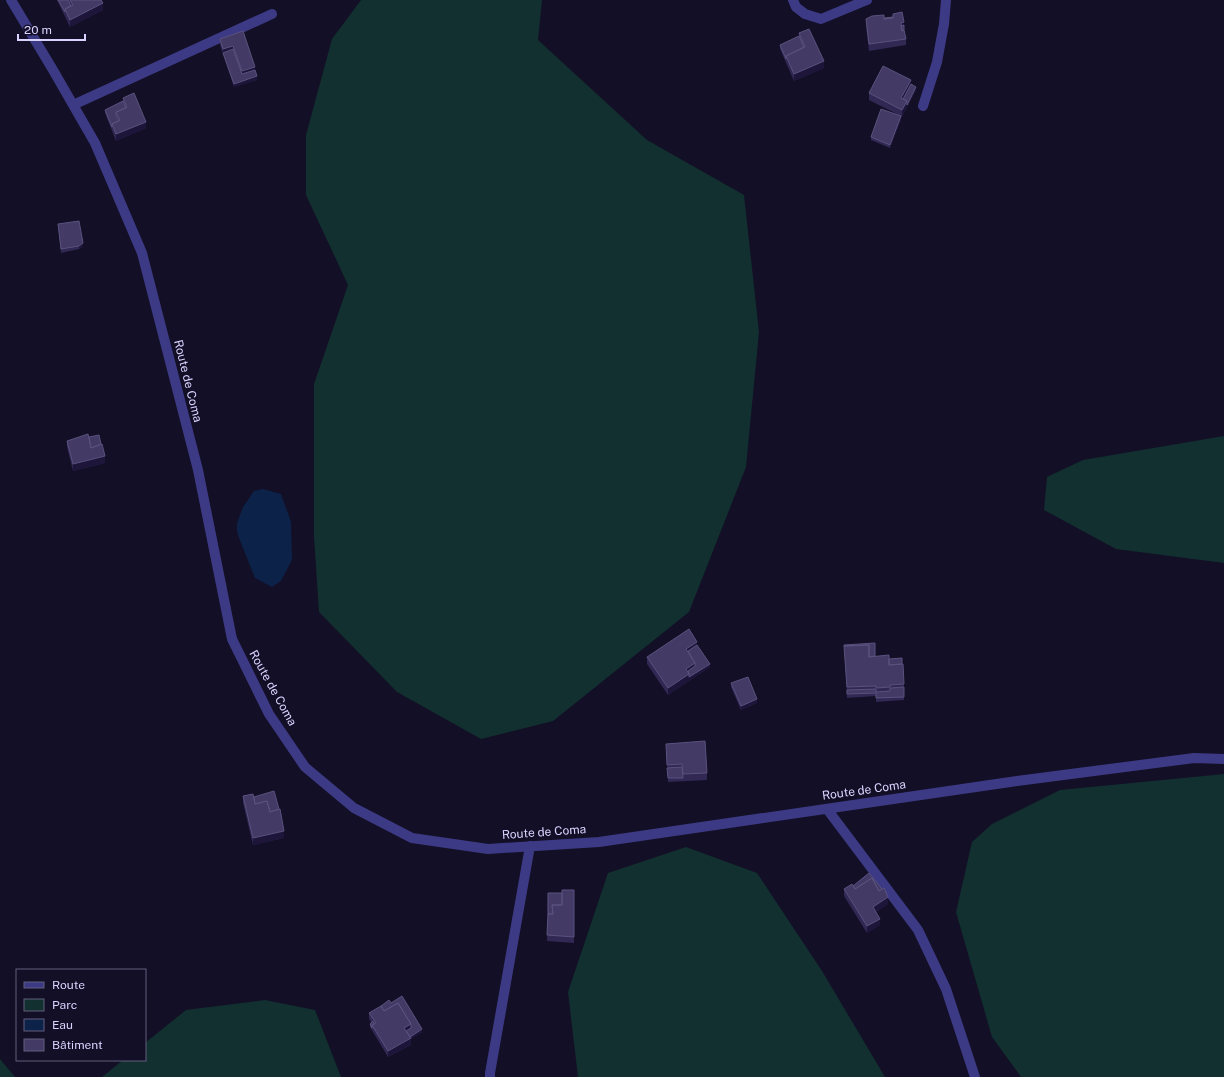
<svg xmlns="http://www.w3.org/2000/svg" width="1224" height="1077" font-family="'Public Sans',sans-serif">
<style>
.green{fill:#12302f}
.water{fill:#0c2248}
.lines{fill:none;stroke-linecap:round;stroke-linejoin:round}
.minor{stroke:#3d3a85;stroke-width:10}
.wall{fill:#312854}
.shaded-wall{fill:#1d163a}
.building{fill:#433a66;stroke:#5a527e}
.labels{text-anchor:middle;stroke-width:3.5;stroke-linejoin:round;paint-order:stroke}
.street-label{font-size:12px;fill:#d9d4ff;stroke:#130f26}
</style>
<rect width="100%" height="100%" fill="#130f26"/>
<path class="green" d="M361,0H542L538,40L647,140L744,195L759,332L746,467L689,612L553,721L481,739L397,692L319,612L314,537V384L348,285L306,195V135L332,39Z
M1224,436V563L1116,549L1044,510L1047,477L1083,460Z
M1224,774V1077H1021L992,1037L956,912L972,842L992,824L1060,790Z
M686,847L757,873L822,971L885,1077H578L568,992L608,873Z
M0,934V1059L15,1077H0Z
M265,1000L315,1010L341,1077H102L123,1060H145V1043L186,1010Z"/>
<path class="water" d="M263,489L281,494L291,522L292,560L281,581L272,587L255,578L239,538L237,531V523L243,507L254,491Z"/>
<g class="lines">
<path class="minor" d="M11,0L53,70L95,143L142,253L198,470L232,639L269,714L305,767L354,808L412,838L488,849L599,842L1017,781L1194,758L1224,759
M793,0L796,7L805,14L821,19L867,0
M73,105L272,14
M923,106L937,62L944,24L946,0
M827,809L918,930L946,989L975,1077
M490,1077V1073L530,846"/>
</g>
<path class="wall" d="M57,0H101L103,10L70,27Z
M884,18L904,22V30L906,39V45L869,51L866,26V19Z
M243,31L255,70L257,80L234,87L220,45V39Z
M799,33L824,68L794,81L780,49V45L799,36Z
M911,84L916,90L902,117L901,116V120L890,148L871,140V137L901,116L869,100V93Z
M123,98L146,128L116,141L105,113V110L123,101Z
M58,224L83,247L79,249L61,253Z
M89,437L105,463L73,471L67,447V441Z
M697,645L710,667L668,695L647,664V657Z
M844,645L875,656L889,659L904,684V700L876,702V696L847,698Z
M731,683L757,703L741,710L731,687Z
M666,744L707,773V780L668,782Z
M243,796L254,797L284,838L253,845L243,803Z
M853,886L888,904L876,912L880,925L867,933L844,896V889Z
M574,890V943L547,941L548,893H562Z
M391,1003L422,1032L411,1039V1045L388,1057L370,1027V1024L371,1022L369,1019V1013Z"/>
<path class="shaded-wall" d="M103,3V10L70,27V20Z
M904,22V29H901V23Z
M233,46V53H223V49Z
M824,61V68L794,81V74Z
M255,67V73L242,78V71Z
M257,76V80L234,87V84Z
M911,80V87L903,102L901,98Z
M916,87V90L902,117V110L907,101Z
M901,116V120L890,148V145Z
M146,122V128L116,141V134Z
M83,243V247L79,249V246Z
M105,456V463L73,471V464Z
M697,642V648L688,655L686,649Z
M695,663V669L688,674L686,669Z
M710,664V667L668,695V688L689,674Z
M757,699V703L741,710V706Z
M284,831V838L253,845V838Z
M888,897V904L873,914V907Z
M880,919V925L867,933V926Z
M411,1024V1031L406,1034L404,1028Z
M422,1029V1032L411,1039V1045L388,1057V1051Z"/>
<path class="building" d="M58,0H68L71,6L65,9V12Z
M70,0H101L103,3L70,20L65,9L73,5Z
M902,12L904,22L901,23L902,31L904,30L906,39L869,44L866,19L872,16L884,15V19L893,18V14Z
M893,17V18L884,19V18Z
M904,25V30L902,31L901,26Z
M809,29L824,61L794,74L786,56L805,47L799,33Z
M243,31L255,67L242,71L233,46L223,49L220,39Z
M799,36L804,47L786,56V59L780,45Z
M233,49L242,74L255,70L257,76L234,84L223,53Z
M883,66L911,80L901,98L907,101L902,110L869,93Z
M911,84L916,87L907,105V101L903,99Z
M134,93L146,122L116,134L112,124L120,120L116,112L127,107L123,98Z
M123,101L126,108L116,112V115L119,121L112,124V127L105,110Z
M881,109L901,116L890,145L871,137Z
M79,221L83,243L79,246L61,249L58,224Z
M88,434L91,448L102,444L105,456L73,464L67,441Z
M99,435L101,444L91,448L89,437Z
M689,629L697,642L686,649L695,663L686,669L689,674L668,688L647,657Z
M875,643V656L869,657V645L844,646V645Z
M697,645L710,664L689,677V674L688,671L695,666V663L688,651Z
M869,645V657L889,655V665L903,664L904,684L890,685V687L876,688V686L847,687L844,646Z
M902,658V664L889,665V659Z
M748,677L757,699L741,706L731,683Z
M904,687V697L876,698V693L847,694V690L876,689V692L890,691V688Z
M705,741L707,773L683,774L682,764L667,765L666,744Z
M682,767L683,778H668L667,768Z
M274,791L279,809L270,812L267,801L255,804L254,797Z
M253,794L255,804L267,801L270,812L280,809L284,831L253,838L243,796Z
M869,873L882,889L879,891L872,878L855,889L853,886Z
M872,878L879,891L884,888L888,897L873,907L880,919L867,926L844,889L852,884L855,889Z
M562,890H574V937L547,935L548,914H553L552,905H562Z
M548,893H562V905H552L553,914H548Z
M402,996L422,1029L410,1037L406,1031L411,1028V1024L398,1003L384,1011L381,1006L389,1000L391,1003Z
M398,1003L411,1024L404,1028L411,1038L388,1051L372,1025L376,1023L369,1013L381,1006L384,1011Z
M373,1021L374,1024L372,1025V1028L370,1024Z"/>
<g class="labels">
<g class="street-label">
<text transform="translate(188 381) rotate(76)" y="4">Route de Coma</text>
<text transform="translate(273 688) rotate(61)" y="4">Route de Coma</text>
<text transform="translate(864 790) rotate(-8)" y="4">Route de Coma</text>
<text transform="translate(544 832) rotate(-4)" y="4">Route de Coma</text>
</g>
</g>
<rect x="16" y="969" width="130" height="92" fill="#130f26" stroke="#625e7d"/>
<rect x="24" y="982" width="20" height="6" fill="#3d3a85" stroke="#625e7d"/>
<text x="52" y="989" font-size="12" fill="#d9d4ff">Route</text>
<rect x="24" y="999" width="20" height="12" fill="#12302f" stroke="#625e7d"/>
<text x="52" y="1009" font-size="12" fill="#d9d4ff">Parc</text>
<rect x="24" y="1019" width="20" height="12" fill="#0c2248" stroke="#625e7d"/>
<text x="52" y="1029" font-size="12" fill="#d9d4ff">Eau</text>
<rect x="24" y="1039" width="20" height="12" fill="#433a66" stroke="#625e7d"/>
<text x="52" y="1049" font-size="12" fill="#d9d4ff">Bâtiment</text>
<path d="M18 34v6h67v-6" fill="none" stroke="#d9d4ff" stroke-width="2"/>
<text x="24" y="34" font-size="12" fill="#d9d4ff" stroke="#130f26" stroke-width="3" paint-order="stroke">20 m</text>
</svg>
